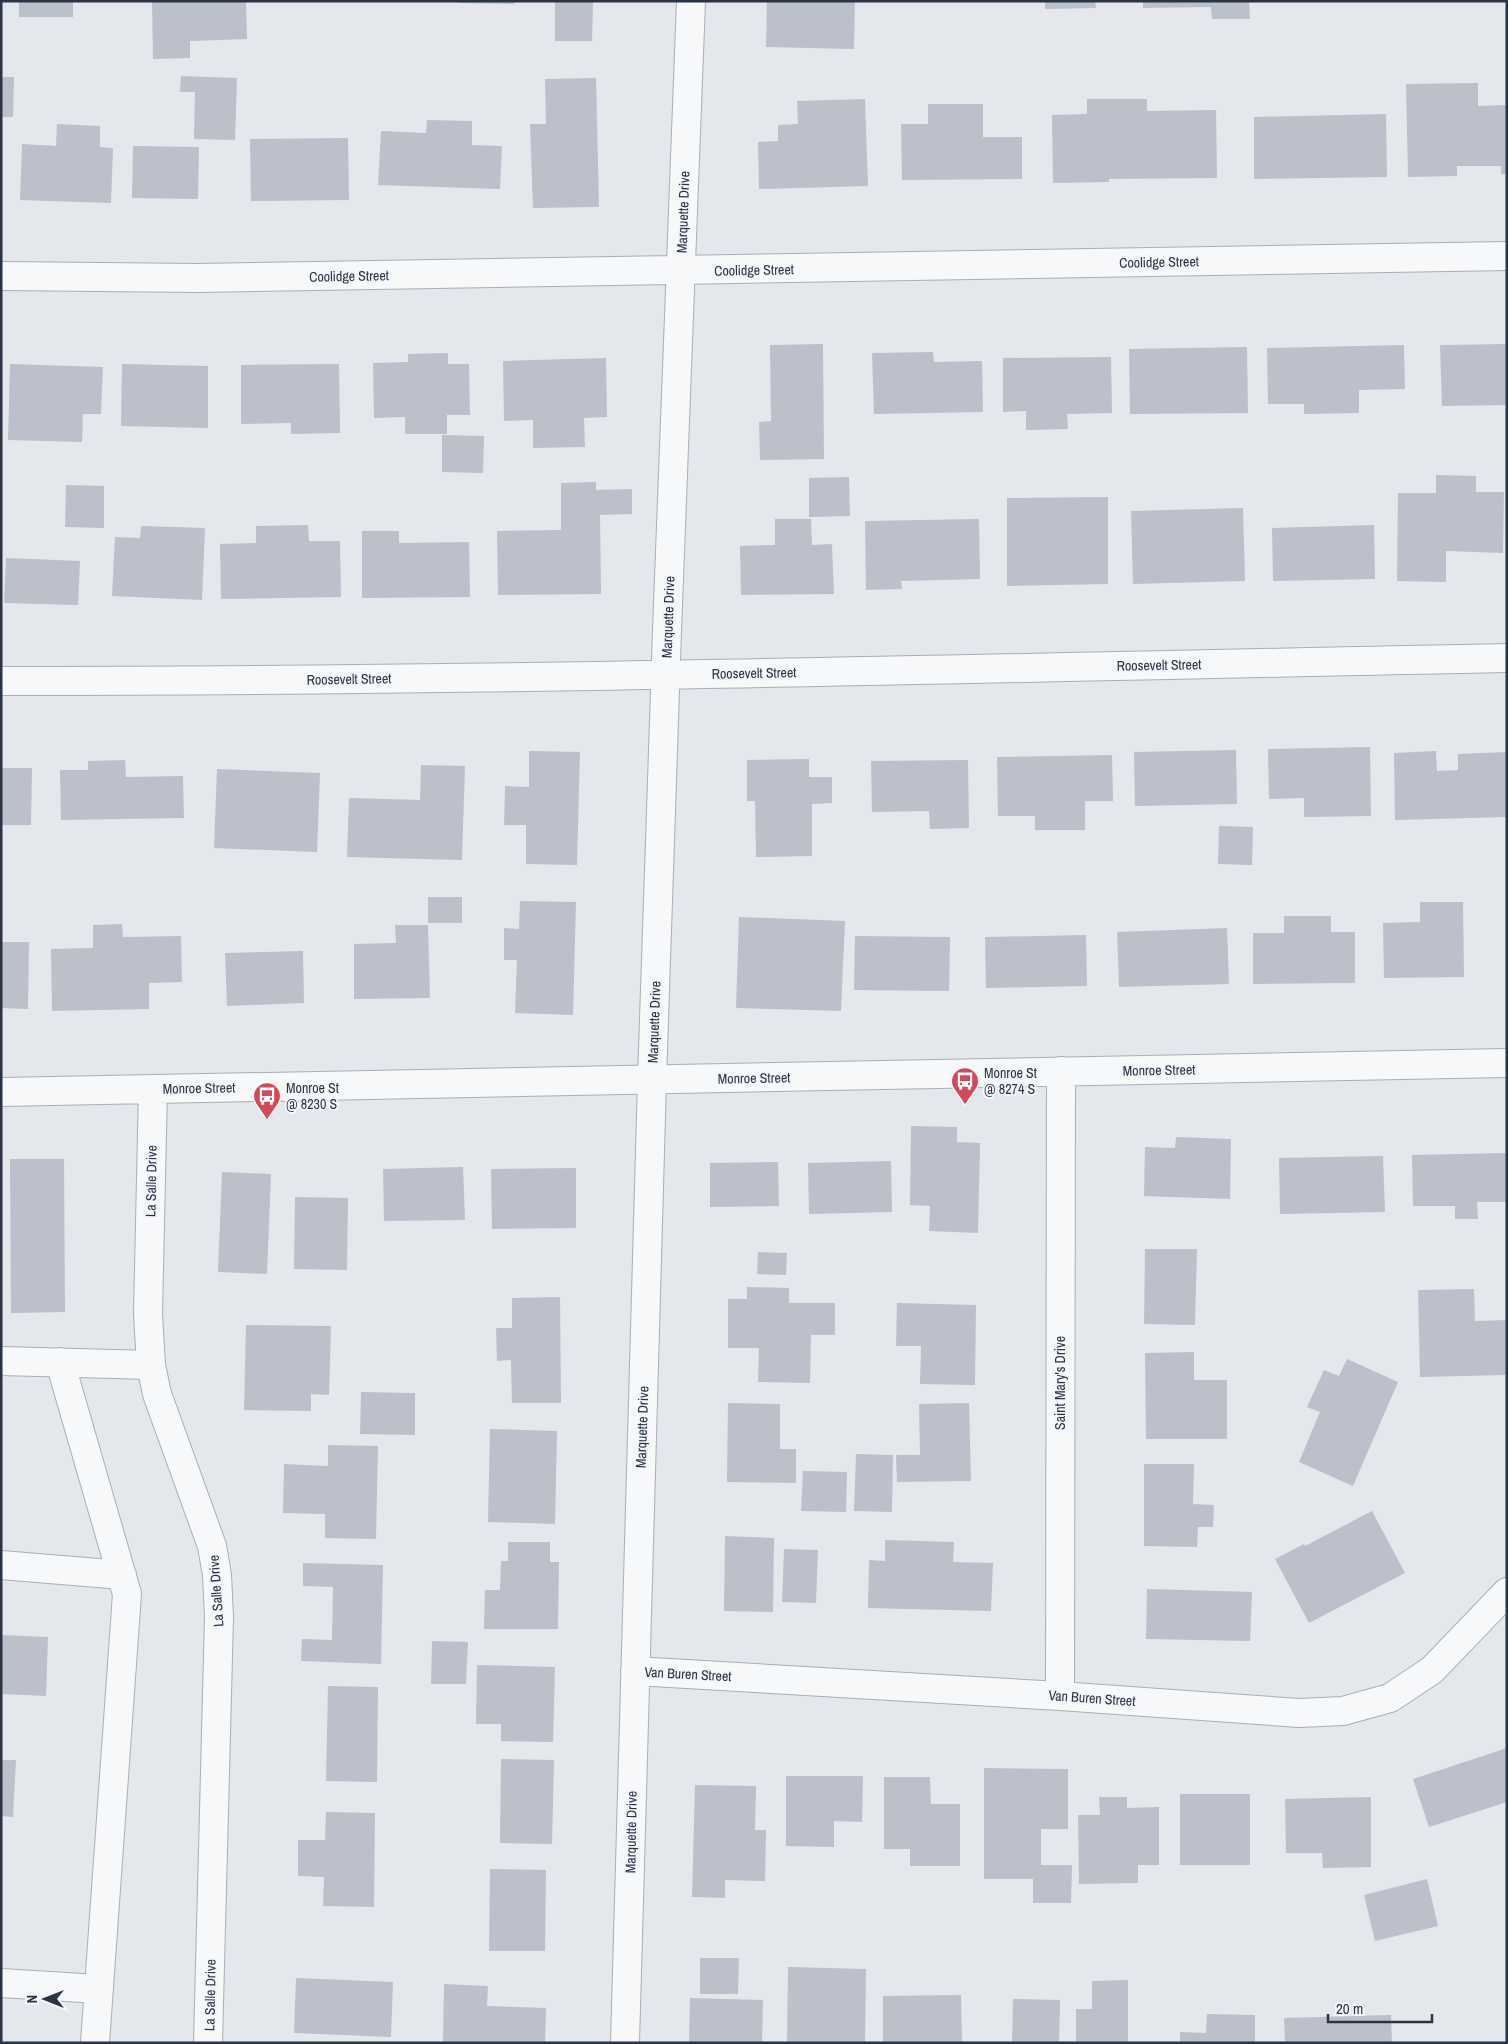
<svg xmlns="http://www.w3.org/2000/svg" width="1508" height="2044" font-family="'Archivo Narrow',sans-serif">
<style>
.building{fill:#bbc0ca}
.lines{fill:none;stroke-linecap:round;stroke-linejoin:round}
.minor-casing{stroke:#a9aeb7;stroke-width:30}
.minor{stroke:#f7f8fa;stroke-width:28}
.labels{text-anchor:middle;stroke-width:4;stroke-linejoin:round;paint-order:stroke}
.street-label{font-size:14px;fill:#2b3445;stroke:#f4f6f9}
.poi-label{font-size:14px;fill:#2b3445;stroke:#f4f6f9;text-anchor:start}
</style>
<rect width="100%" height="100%" fill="#e4e7ec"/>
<path class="building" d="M19,1H73V17H19Z
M152,1H246L247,39L190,41V58L153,59Z
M458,1H514V4L458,3Z
M555,1H593L592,41H555Z
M767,1H855L854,49L766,47Z
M1045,1H1095L1096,8L1045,9Z
M1143,1H1249L1250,19H1212L1211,7L1143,8Z
M181,76L237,78L235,140L194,139L195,92H180Z
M1,77H14L13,117H1Z
M596,78L599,207L533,208L530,124H546L545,79Z
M1478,83V106L1507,105V174H1501V166H1457V176L1408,177L1406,84Z
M865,99L868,186L759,189L758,142L778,141V125L798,124L797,101Z
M1087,99H1147V111L1216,110L1217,178L1109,179V182L1053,183L1052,115L1087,114Z
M928,104H983V137H1022V179L902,180L901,124H928Z
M1386,114L1387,177L1254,179V117Z
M427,120L472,121V145L502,146L500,189L378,185L381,131L426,133Z
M57,124L100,126V147L113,148L111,203L20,200L22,144L56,146Z
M348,138L349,200L251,201L250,139Z
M133,146L199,147L198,199L132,198Z
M823,344L824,459L760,460L759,422L771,421L770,345Z
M1507,344V405L1442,406L1440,345Z
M1404,345L1405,389L1359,390V413L1304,414V404H1268L1267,348Z
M1247,347L1248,413L1130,414L1129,349Z
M933,352L934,362L982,361L983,412L874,414L872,353Z
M448,353V364H469L470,415H447V434H405V417L374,418L373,363L408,362V354Z
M1111,357L1112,413L1067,414L1068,429L1026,430V411L1003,412V358Z
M606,358L607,417L584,418L585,447L533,448V420L504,421L503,361Z
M10,364L103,367L101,414H83L82,442L8,440Z
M122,364L208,366V428L121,426Z
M339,364L340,433L291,434V423L241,424V365Z
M442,435L484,436L483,473L442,472Z
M1436,475L1476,476V492H1504L1503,553L1446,551V582L1397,581L1398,493H1436Z
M849,477L850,516L809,517V478Z
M596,482V490L632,489V514L600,515L601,594L498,595L497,531L561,530V483Z
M66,485L104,486V528L65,527Z
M1108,497V584L1007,586V498Z
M1243,508L1245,581L1133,584L1131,511Z
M775,519H811L812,545L832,544L834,594L741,595L740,546L775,545Z
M979,519L980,579L901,581L902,589L866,590L865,521Z
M308,525L309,541H340L341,597L221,599L220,544L256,543V526Z
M1374,525L1375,579L1273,581L1272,528Z
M141,526L205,528L202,600L112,596L115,537L140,538Z
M362,531H399V543L469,542L470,597L362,598Z
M6,558L80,561L78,605L4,603Z
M1370,747L1371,816L1304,817V798L1269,799L1268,749Z
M1236,750L1237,804L1135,806L1134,752Z
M529,751L580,752L577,865L526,864V825H504L505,786L529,787Z
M1436,751L1437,771L1458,770V754L1507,752V817L1395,820L1394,753Z
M1112,755L1113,801H1085V830H1035V816H998L997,757Z
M809,759V777H832V803L812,804V856L756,857L755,801H747V760Z
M125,760L126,777L183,776L184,818L61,820L60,770H88V761Z
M968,760L969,828L930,829L929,811L872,812L871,761Z
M421,765L465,766L462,860L347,857L349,798L420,800Z
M1,768H32L31,825H1Z
M217,769L320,773L317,852L214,848Z
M1219,826L1253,827L1252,865L1218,864Z
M428,897H462V923H428Z
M520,901L576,902L573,1015L515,1013L517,960H504V928L519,929Z
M1420,902H1463L1464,977L1384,978L1383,923L1420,922Z
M1284,916H1331V932H1355V983L1253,984V933H1284Z
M739,917L845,921L841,1011L736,1008Z
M122,924L123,937L181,936L182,982L149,983V1009L52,1011L51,949L93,948V925Z
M395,925H428L430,998L354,999V944L396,943Z
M1227,928L1229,984L1119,987L1117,932Z
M1086,935L1087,986L986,988L985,937Z
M855,936L950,937L949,991L854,990Z
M1,942H29L28,1009L1,1008Z
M303,951L304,1003L227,1006L225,953Z
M911,1126L957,1127V1142L980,1143L978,1233L929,1231L930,1206L910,1205Z
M1176,1137L1231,1139L1230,1199L1144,1196L1145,1147L1175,1148Z
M1507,1153V1202H1477L1478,1219H1455V1206H1413L1412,1155Z
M1383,1156L1385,1212L1280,1214L1279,1158Z
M10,1159H64L65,1312L11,1313Z
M891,1161L892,1212L809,1214L808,1163Z
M778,1162L779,1206L710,1207V1163Z
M463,1167L465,1220L384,1221L383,1169Z
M576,1168V1228L492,1229L491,1169Z
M222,1172L271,1174L267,1274L218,1272Z
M295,1197L348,1198L347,1270L294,1269Z
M1145,1249H1197L1195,1325L1144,1324Z
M758,1252L787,1253L786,1275L757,1274Z
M747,1287L789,1288V1303H835V1335H811L810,1383L758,1382L759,1348H728V1299H747Z
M1474,1289L1475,1321L1507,1320V1375L1420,1377L1418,1290Z
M560,1297L561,1403H512L511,1360L497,1361L496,1328H512V1298Z
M897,1303L976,1305L975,1385L920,1384L921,1346H896Z
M246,1325L331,1326L329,1395L311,1394V1411L244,1410Z
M1194,1352V1380H1227V1439H1146L1145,1353Z
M1347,1359L1398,1382L1353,1486L1299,1462L1320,1412L1307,1407L1324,1370L1339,1376Z
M361,1392L415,1393V1435L360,1434Z
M728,1403L780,1404V1449H796V1483L727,1482Z
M969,1403L971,1481L897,1482L896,1455H920L919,1404Z
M490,1429L557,1431L555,1524L488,1522Z
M328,1445L378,1446L376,1539L325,1538V1514L283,1513L284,1464L328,1466Z
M856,1454L893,1455L892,1512L854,1511Z
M1144,1464H1194L1193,1504L1214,1505L1213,1527H1198L1197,1547L1144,1546Z
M803,1471L847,1472L846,1512L801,1511Z
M1372,1511L1405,1573L1309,1623L1275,1559L1304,1544L1305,1546Z
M725,1536L774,1538L773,1612L724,1611Z
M885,1540L954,1542L953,1562L993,1563L991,1611L868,1608L869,1560L885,1561Z
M508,1542H550V1562H559L558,1629H484L485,1590H500L501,1561H508Z
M784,1549L818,1550L816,1603L782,1602Z
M303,1563L383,1565L381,1664L301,1661L302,1639L332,1640L333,1587L303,1586Z
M1147,1589L1252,1592L1250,1641L1146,1639Z
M1,1635L48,1637L46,1696L1,1694Z
M432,1641L468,1642L466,1684H431Z
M477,1665L555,1667L553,1742L501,1741V1724H476Z
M328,1686L378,1687L377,1782L326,1781Z
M1507,1748V1802L1429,1827L1413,1779Z
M501,1759L554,1760L552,1844L500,1843Z
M1,1760H16L13,1817L1,1816Z
M984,1768L1068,1769V1829H1041V1865H1072L1071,1903H1033V1879H984Z
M786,1776H863L862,1822L834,1821V1847L786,1846Z
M884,1777H930L931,1804H960V1866H910V1849H884Z
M695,1785L756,1786L755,1830H766L765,1881L725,1880V1898L692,1897Z
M1180,1794H1250V1865H1180Z
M1099,1797H1127V1808L1159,1807V1865H1138V1883L1079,1884L1078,1815H1100Z
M1371,1797V1867L1323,1868L1322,1853H1286L1285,1799Z
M326,1812L375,1813L374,1907L323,1906L324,1877L298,1876V1840H325Z
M490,1869L546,1870L545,1951H489Z
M1427,1879L1438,1926L1375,1941L1364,1895Z
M700,1958H739L738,1994H700Z
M788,1967L866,1969L865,2043H787Z
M296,1978L393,1982L391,2037L294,2033Z
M1128,1980V2043H1076V2009H1092V1981Z
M444,1984L488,1986L487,2006L546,2008L545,2043H443Z
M961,1995L962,2043H883V1996Z
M690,1998L763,2000L762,2043H689Z
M1013,1999L1060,2000L1059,2043H1012Z
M1207,2014L1255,2015V2043H1180V2032L1206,2033Z
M1391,2015L1392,2043H1285L1284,2018Z"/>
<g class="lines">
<g class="minor-casing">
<path id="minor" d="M1,276L198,278L1507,256
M1,681C503,681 1005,668 1507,658
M153,1089L148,1314L151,1365L157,1394L212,1546L217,1575L219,1617L208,2043
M1,1092L1507,1063
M1,1361L151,1365
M60,1362L127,1594L95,2043
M1,1565L122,1575
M635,1671L1060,1696L1299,1713L1343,1711L1390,1698L1432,1670L1507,1592
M1060,1696L1061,1071
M1,1983L99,1989
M625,2043L652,1080L667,631L691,1"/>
</g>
<use href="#minor" class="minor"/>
</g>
<defs>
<g id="bus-pin" transform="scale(1.4375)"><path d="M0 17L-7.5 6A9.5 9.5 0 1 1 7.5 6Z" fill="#d1495b" stroke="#f4f6f9"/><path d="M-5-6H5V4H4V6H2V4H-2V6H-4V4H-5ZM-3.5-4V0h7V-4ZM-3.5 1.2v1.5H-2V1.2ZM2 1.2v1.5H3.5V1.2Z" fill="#fff"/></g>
</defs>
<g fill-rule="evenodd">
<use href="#bus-pin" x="965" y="1081"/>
<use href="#bus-pin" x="267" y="1096"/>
</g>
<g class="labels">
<g class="street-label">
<text transform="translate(683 212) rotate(-88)" y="5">Marquette Drive</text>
<text transform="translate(1159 262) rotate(-1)" y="5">Coolidge Street</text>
<text transform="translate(754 270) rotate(-1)" y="5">Coolidge Street</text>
<text transform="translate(349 276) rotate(-1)" y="5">Coolidge Street</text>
<text transform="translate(668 617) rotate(-88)" y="5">Marquette Drive</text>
<text transform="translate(1159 665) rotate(-1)" y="5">Roosevelt Street</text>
<text transform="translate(754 673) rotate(-1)" y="5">Roosevelt Street</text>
<text transform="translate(349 679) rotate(-1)" y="5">Roosevelt Street</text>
<text transform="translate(654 1022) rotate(-88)" y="5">Marquette Drive</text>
<text transform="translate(1159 1070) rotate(-1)" y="5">Monroe Street</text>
<text transform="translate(754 1078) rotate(-1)" y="5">Monroe Street</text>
<text transform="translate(199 1088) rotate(-1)" y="5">Monroe Street</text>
<text transform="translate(151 1181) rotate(-89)" y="5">La Salle Drive</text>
<text transform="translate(1060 1383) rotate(-90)" y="5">Saint Mary's Drive</text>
<text transform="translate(642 1427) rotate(-88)" y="5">Marquette Drive</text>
<text transform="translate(216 1591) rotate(-94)" y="5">La Salle Drive</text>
<text transform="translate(688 1674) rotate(3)" y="5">Van Buren Street</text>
<text transform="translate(1092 1698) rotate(4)" y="5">Van Buren Street</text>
<text transform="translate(631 1832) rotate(-89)" y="5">Marquette Drive</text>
<text transform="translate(210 1995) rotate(-89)" y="5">La Salle Drive</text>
</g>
<g class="poi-label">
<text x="984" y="1078">Monroe St<tspan x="984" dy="16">@ 8274 S</tspan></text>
<text x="286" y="1093">Monroe St<tspan x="286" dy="16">@ 8230 S</tspan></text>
</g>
</g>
<rect width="1508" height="2044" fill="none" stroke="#2b3445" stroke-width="5"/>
<g transform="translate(45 1999) rotate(270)" stroke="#f4f6f9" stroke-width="4" paint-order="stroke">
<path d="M0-4L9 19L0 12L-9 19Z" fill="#2b3445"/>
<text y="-8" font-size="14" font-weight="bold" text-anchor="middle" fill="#2b3445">N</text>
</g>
<path d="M1328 2014v8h104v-8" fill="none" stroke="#2b3445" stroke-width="2.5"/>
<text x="1336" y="2014" font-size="15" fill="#2b3445" stroke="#f4f6f9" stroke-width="4" paint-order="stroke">20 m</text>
</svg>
